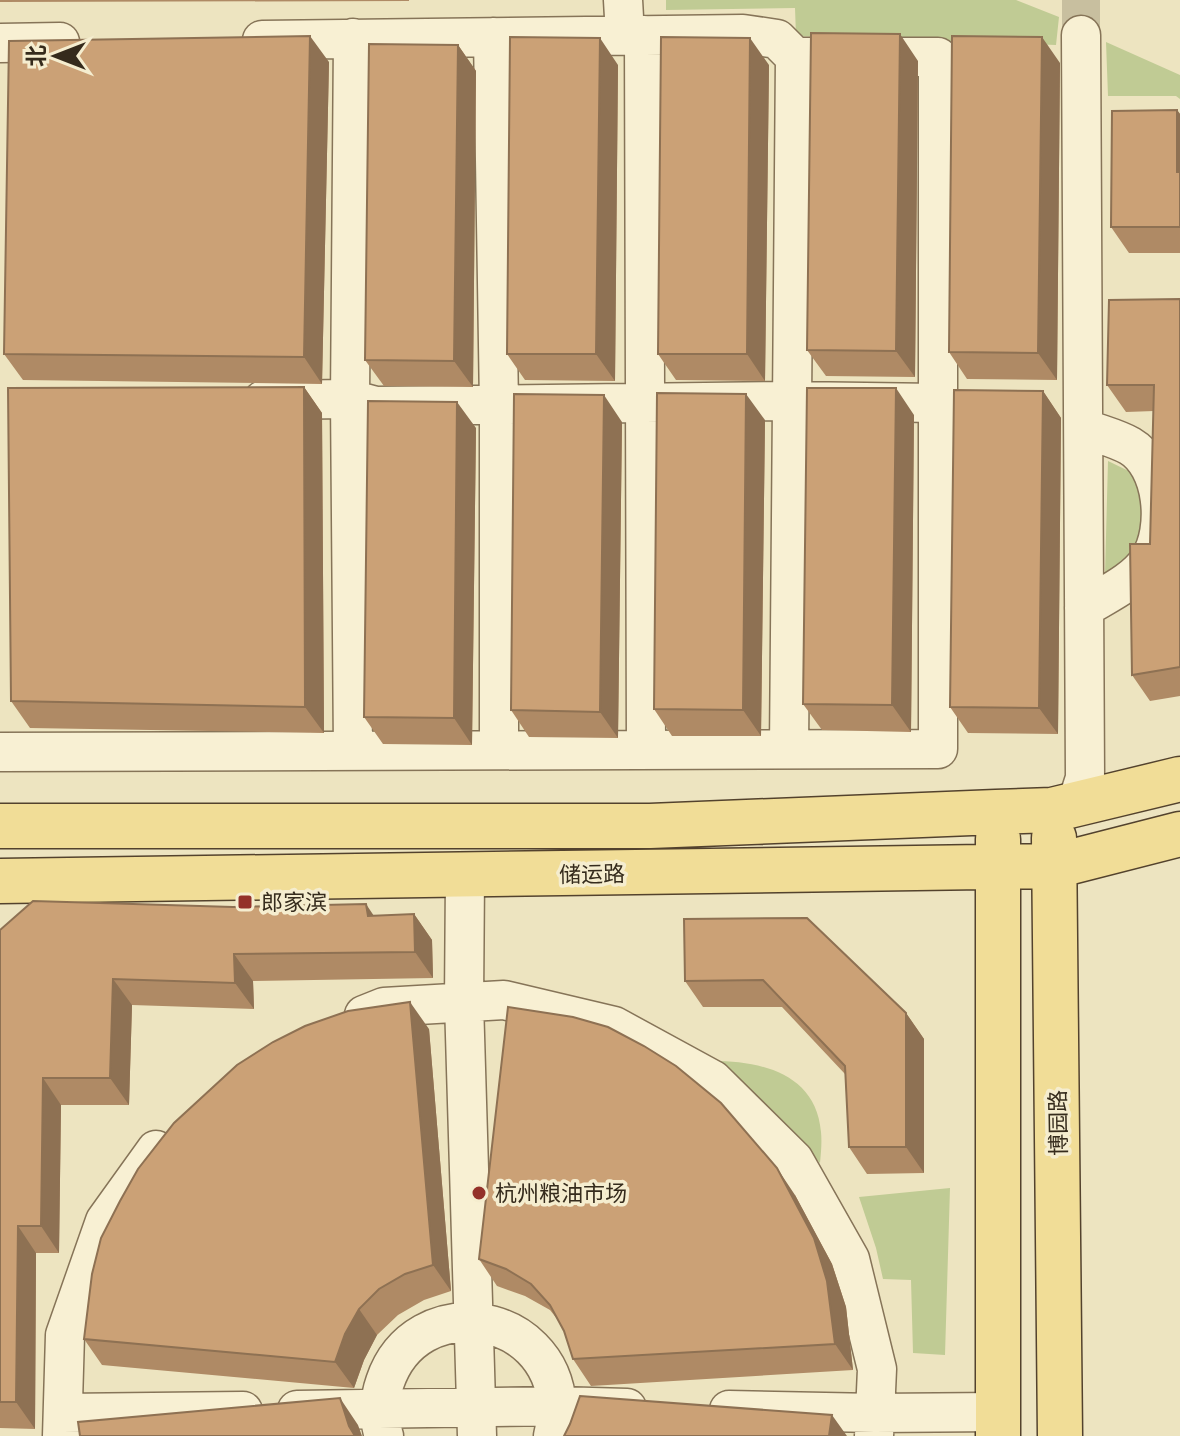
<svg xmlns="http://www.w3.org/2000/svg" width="1180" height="1436" font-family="'Libre Baskerville','Noto Sans SC',serif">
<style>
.grass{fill:#c0cb94}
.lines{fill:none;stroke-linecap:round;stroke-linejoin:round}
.minor-tunnel{stroke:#c8bf9f;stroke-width:38;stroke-dasharray:38 19;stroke-linecap:butt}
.minor-casing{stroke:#867458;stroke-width:41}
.major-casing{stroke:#53422d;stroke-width:47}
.minor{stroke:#f8f0d3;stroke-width:38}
.major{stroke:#f1dd97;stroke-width:44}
.wall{fill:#af8a65}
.shaded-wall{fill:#8e7153}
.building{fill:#cba176;stroke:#8e7153;stroke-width:2}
.poi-dot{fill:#943129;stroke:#f5edcf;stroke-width:3}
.labels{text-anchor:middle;stroke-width:7;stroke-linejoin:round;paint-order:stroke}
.street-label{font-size:22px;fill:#352b1c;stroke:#f5edcf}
.poi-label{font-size:22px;fill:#352b1c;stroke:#f5edcf;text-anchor:start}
</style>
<rect width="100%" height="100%" fill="#ede4c0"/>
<path class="grass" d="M666,0H1016L1059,17L1056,45L796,36L795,8L666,10Z
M1106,42L1180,75V99L1176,96H1108Z
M1108,461L1137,475L1145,484L1142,545L1105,574Z
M713,1061C762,1061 816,1074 821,1132C822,1142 821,1153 820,1163L751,1095Z
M950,1188L945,1355L913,1353L911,1280L883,1279L876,1248L859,1197Z"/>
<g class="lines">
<path class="minor-tunnel" d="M1081,0V35"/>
<g class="minor-casing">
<path id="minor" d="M623,0L625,35
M644,35L646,750
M493,37L499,405V750
M353,38L350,399L353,751
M262,40L743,34L777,39L795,57L789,749
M0,43L60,42
M263,400L350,399L376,406L792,401L938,403
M1084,428C1098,434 1116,438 1130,446C1164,466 1169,529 1149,560C1136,581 1105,595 1084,608
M0,752L938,749V57H795
M1077,803L1085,778L1081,35
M465,876L464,1002L477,1436
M364,1015L384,1007L504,1000L614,1026L713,1080L794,1160L850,1259L877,1369L874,1436
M297,1410L557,1406L627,1408
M729,1410L875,1413L998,1412
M63,1413L243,1411
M62,1436L65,1335L105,1221L156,1150
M384,1436C378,1419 379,1399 385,1382C416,1290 551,1309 557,1406C558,1415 555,1426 553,1436"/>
</g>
<g class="major-casing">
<path id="major" d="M0,826H650L996,812L1052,810L1180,779
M1054,838L1060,1436
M998,839V1436
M0,881L1055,866L1180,834"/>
</g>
<use href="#minor" class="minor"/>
<use href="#major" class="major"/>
</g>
<path class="wall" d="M0,0H409V1L0,2Z
M458,45L476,71L473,387L384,386L365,360Z
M918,61L915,377L826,376L807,350Z
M329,62L322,384L23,380L4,354Z
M1060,63L1057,380L967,379L949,352Z
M618,65L615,381L525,380L507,354Z
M769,65L765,381L676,380L658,354Z
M1177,110L1180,114V253H1129L1111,227Z
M1180,299V696L1150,701L1132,675L1150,544L1154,411L1126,412L1107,385Z
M304,387L322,413L324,733L30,728L11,701Z
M1043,391L1061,418L1058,734L968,733L950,707Z
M914,415L911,732L822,730L803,704Z
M765,420L761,736H672L654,709Z
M622,422L618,738L529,737L511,710Z
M476,428L472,745L383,744L364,717Z
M414,914L432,940L433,978L253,981L254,1009L132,1005L129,1105H61L59,1253H36L35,1429L0,1428V930Z
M684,919L906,1013L924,1039V1173L867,1174L849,1147L845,1074L782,1007H703L685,981Z
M429,1029L451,1291L424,1300L398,1315L377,1335L364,1360L354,1388L102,1365L84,1339Z
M795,1195L832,1264L846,1307L853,1370L591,1386L573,1359L564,1331L558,1320L550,1310L525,1296L497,1286L479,1259Z"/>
<path class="shaded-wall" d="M900,34L918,61L915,377L896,351Z
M310,36L329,62L322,384L304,357Z
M1042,37L1060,63L1057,380L1038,353Z
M600,38L618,65L615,381L596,354Z
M750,38L769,65L765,381L747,354Z
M458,45L476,71L473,387L454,361Z
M1177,110L1180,114V177L1177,172Z
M304,387L322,413L324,733L305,707Z
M896,388L914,415L911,732L892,705Z
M1043,391L1061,418L1058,734L1039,708Z
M746,394L765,420L761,736L743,710Z
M604,395L622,422L618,738L600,712Z
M457,402L476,428L472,745L454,718Z
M366,904L384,931L368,916Z
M414,914L432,940L433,978L415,952Z
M234,954L253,981L254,1009L235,983Z
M113,979L132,1005L129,1105L110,1078Z
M410,1002L429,1029L451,1291L433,1265Z
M906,1013L924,1039V1173L906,1147Z
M43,1078L61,1105L59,1253L41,1226Z
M777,1168L795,1195L832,1264L846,1307L853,1370L835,1344Z
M18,1226L36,1253L35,1429L16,1402Z
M359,1309L377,1335L364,1360L354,1388L335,1362L345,1334Z
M340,1398L358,1425L362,1436H355L349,1426Z
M832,1415L847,1436H829Z"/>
<path class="building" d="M811,33L900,34L896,351L807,350Z
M310,36L304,357L4,354L9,41Z
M952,36L1042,37L1038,353L949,352Z
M510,37L600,38L596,354H507Z
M661,37L750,38L747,354H658Z
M369,44L458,45L454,361L365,360Z
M1177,110V172H1180V227H1111L1112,111Z
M1180,299V667L1132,675L1130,544H1150L1154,385H1107L1109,300Z
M304,387L305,707L11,701L8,388Z
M807,388H896L892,705L803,704Z
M954,390L1043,391L1039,708L950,707Z
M657,393L746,394L743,710L654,709Z
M514,394L604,395L600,712L511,710Z
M368,401L457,402L454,718L364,717Z
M33,901L233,907L366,904L368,916L414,914L415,952L234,954L235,983L113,979L110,1078H43L41,1226H18L16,1402H0V930Z
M807,918L906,1013V1147H849L845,1066L763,980L685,981L684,919Z
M410,1002L433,1265L405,1274L379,1289L359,1309L345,1334L335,1362L84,1339L92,1274L101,1238L120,1201L138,1169L174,1123L237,1065L273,1042L305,1026L348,1011Z
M508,1007L573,1017L608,1027L644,1046L676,1066L721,1103L777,1168L814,1238L827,1281L835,1344L573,1359L564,1331L550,1305L531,1284L506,1269L479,1259Z
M580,1396L832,1415L829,1436H564L570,1424Z
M340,1398L349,1426L355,1436H80L78,1422Z"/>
<g class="poi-dot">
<rect x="237" y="894" width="16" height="16" rx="4"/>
<circle cx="479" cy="1193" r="8"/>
</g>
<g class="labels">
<g class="street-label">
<text transform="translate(592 874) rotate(-1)" y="8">储运路</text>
<text transform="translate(1058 1123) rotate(-91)" y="8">博园路</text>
</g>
<g class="poi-label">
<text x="261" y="910">郎家滨</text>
<text x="495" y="1201">杭州粮油市场</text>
</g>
</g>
<g transform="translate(56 56) rotate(270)" stroke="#f5edcf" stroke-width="6" paint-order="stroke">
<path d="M0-6L14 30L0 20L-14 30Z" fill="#352b1c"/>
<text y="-12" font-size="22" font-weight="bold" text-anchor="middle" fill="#352b1c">北</text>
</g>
</svg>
